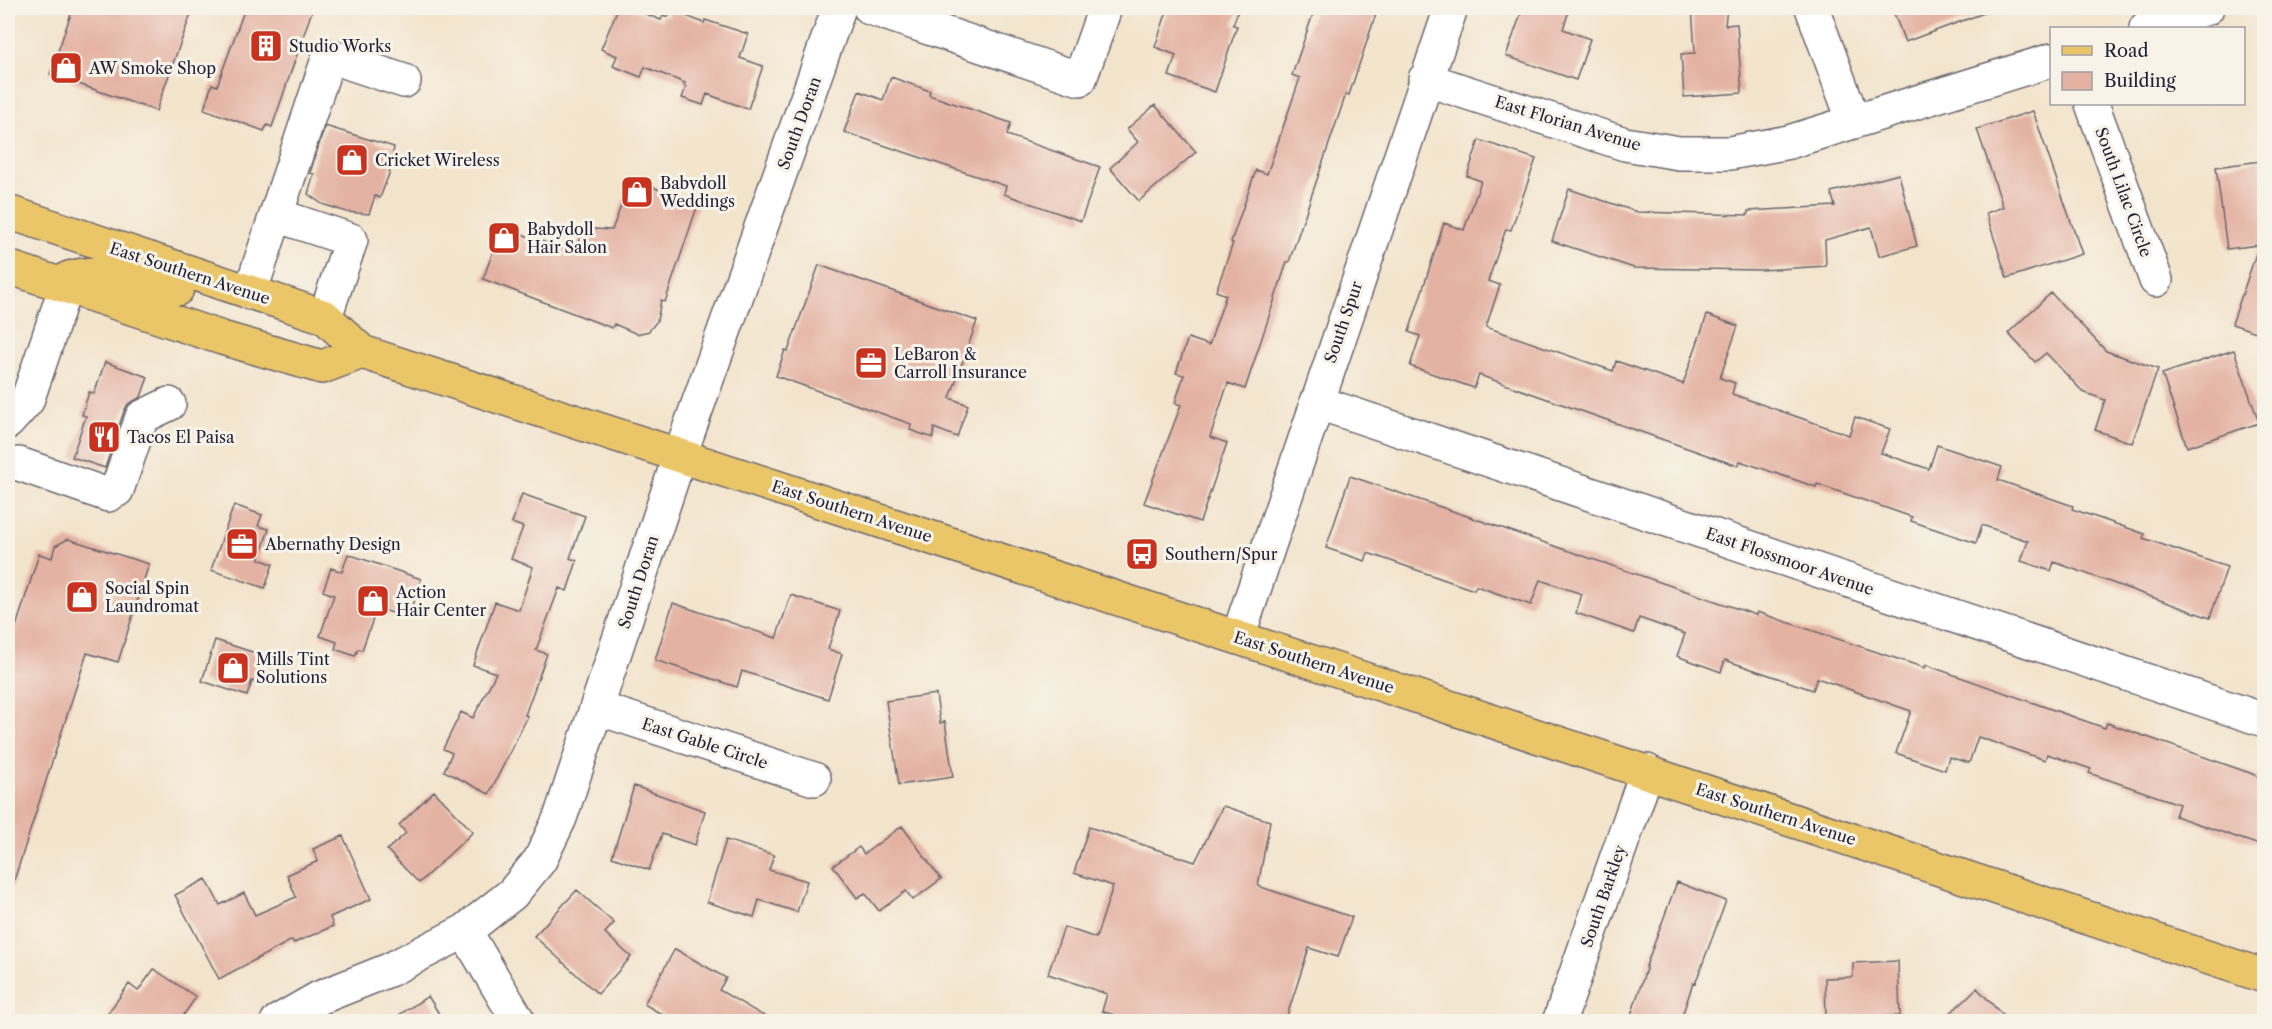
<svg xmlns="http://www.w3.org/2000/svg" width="2272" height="1029" font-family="'Libre Caslon Text',serif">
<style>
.building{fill:#e4b2a3}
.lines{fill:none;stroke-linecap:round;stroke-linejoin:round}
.minor-casing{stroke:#6b666e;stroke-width:36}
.major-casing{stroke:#6b666e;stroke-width:36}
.minor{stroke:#fff;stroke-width:33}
.major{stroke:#ebc669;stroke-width:33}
.labels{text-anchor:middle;stroke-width:6;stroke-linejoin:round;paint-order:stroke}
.poi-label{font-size:16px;fill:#22223b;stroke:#f7f3e8;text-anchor:start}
.street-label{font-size:16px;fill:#22223b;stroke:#f7f3e8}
</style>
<rect width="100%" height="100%" fill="#f7f3e8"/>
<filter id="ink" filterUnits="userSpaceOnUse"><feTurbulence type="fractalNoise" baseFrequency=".0167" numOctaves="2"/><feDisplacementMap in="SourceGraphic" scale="12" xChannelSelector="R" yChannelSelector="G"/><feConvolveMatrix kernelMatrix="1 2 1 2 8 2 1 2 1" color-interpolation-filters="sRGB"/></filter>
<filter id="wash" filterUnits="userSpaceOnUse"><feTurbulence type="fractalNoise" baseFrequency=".008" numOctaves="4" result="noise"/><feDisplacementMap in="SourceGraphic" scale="24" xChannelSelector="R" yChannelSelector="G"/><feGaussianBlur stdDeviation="1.35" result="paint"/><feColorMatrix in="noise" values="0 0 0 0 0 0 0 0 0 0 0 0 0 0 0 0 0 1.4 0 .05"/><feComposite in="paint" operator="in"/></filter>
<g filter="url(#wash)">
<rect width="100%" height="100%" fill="#f3e4cc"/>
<g id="blocks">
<path class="building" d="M73,8H193L156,111L50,74Z
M245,8H313L272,127L267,125L264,131L204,109L212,84L217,86Z
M618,8H630L661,20L663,15L668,17L671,10L704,23L705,20L748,34L740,58L763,66L748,109L707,94L703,105L682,98L686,87L684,86L685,83L645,67L641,77L613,66L617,56L601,49Z
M1168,8H1239L1233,25L1237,26L1215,92L1169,76L1176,55L1155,47Z
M1315,8H1378L1349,95L1346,94L1289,262H1287L1245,389L1228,383L1210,437L1227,443L1200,522L1144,503L1181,405L1175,403L1184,375L1176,373L1188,338L1209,345L1226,295L1216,291L1233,243L1231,242L1256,170L1267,174L1300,78L1292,75Z
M1523,8H1570L1563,29L1590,39L1576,80L1506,56Z
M1692,8H1727L1725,25L1737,24L1742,93L1684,97L1681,54L1695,53Z
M1892,8H1991L1992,10L1905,42Z
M891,77L930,91L929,95L1011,123L1007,135L1100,167L1081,221L1004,194L1006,186L844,132L859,91L883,100Z
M1155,105L1196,152L1139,201L1110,168L1138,142L1127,129Z
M2033,111L2082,254L2007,278L1986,213L2003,207L1977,129Z
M325,126L394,147L389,174L380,198L375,196L369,214L347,212L322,204L308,194L314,174L310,173Z
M1479,140L1536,159L1511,230L1506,229L1488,281L1500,285L1486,327L1613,371L1616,361L1683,384L1707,315L1738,326L1720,378L1735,383L1732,394L1849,435L1855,417L1890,429L1881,453L1929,469L1937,445L2002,467L1998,480L2073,506L2072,509L2145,534L2143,538L2227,567L2210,618L2054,562L2051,571L2021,561L2028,541L1982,525L1976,543L1911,521L1912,517L1817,484L1816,487L1740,461L1738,466L1479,375L1474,388L1410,366L1420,336L1409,332L1444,223L1464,230L1481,181L1467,176Z
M2261,161L2265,188V335L2232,324L2259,245L2227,249L2216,167Z
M1899,174L1917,246L1879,256L1871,227L1825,240L1826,266L1761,270L1634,268L1552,241L1569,189L1637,212L1748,215V211L1835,206L1831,192Z
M631,179L698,204L665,302L661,300L657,321L649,331L637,334L614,324L612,328L483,279L502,227L572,252L584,232L594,229L612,230Z
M819,265L977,321L950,398L968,405L957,437L934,428L933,438L910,430L911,424L776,376L785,350L788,351Z
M2051,293L2106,351L2158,369L2132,443L2095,430L2105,400L2083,392L2046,353L2035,362L2008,333Z
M2234,350L2259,423L2187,447L2162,374Z
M105,362L148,377L141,397L128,404L124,411L105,468L72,457L86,416L82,415L89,392L94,394Z
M1350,476L1756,615L1757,612L1925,668L1926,665L2105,728L2107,723L2250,773L2265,780V847L2175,816L2179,804L2089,773L2091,769L2047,754L2045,760L1978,737L1969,763L1949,757L1945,770L1896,753L1911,711L1817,678L1813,690L1725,660L1721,672L1677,656L1685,634L1639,618L1634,633L1576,613L1582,594L1540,580L1531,605L1476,586L1474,590L1368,553L1365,561L1326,548Z
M522,494L585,516L570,558L577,561L567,591L559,588L536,650L547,654L525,715L528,716L489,794L444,771L452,753L443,749L461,712L473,718L496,673L473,665L495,602L519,610L533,567L511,559L523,527L512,523Z
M234,505L262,515L258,526L269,529L259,559L273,564L265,588L211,570Z
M68,539L149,564L118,662L87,653L12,887L8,886V628L15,630L39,554L52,558L55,546Z
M348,554L421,579L408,618L377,608L362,650L358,649L355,656L335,649L337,642L320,636L334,595L323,591L331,568L342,572Z
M791,595L840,611L828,649L842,654L828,699L742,671L737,687L655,660L673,603L776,638Z
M215,640L265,656L256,682L252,681L247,696L202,681Z
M936,694L940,723L945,722L953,777L899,785L886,701Z
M634,786L705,811L695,845L662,834L649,870L612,857Z
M434,791L473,832L419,883L387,850L406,833L399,825Z
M1223,806L1270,821L1258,886L1352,917L1338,957L1309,948L1285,1022H1134L1102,1011L1107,994L1048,974L1064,927L1096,938L1113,886L1074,873L1089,827L1195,862Z
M902,826L941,879L913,900L906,891L879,911L865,893L857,898L833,866L859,847L864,854Z
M343,836L371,899L330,917L333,926L294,943L292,940L219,979L175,895L206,879L220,905L244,893L255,915L296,897L287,875L318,861L313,849Z
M726,840L774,855L769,870L807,881L797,912L759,900L754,917L707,902Z
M1677,882L1726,901L1695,984L1693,983L1680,1022H1629L1647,966H1646Z
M577,890L614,923L605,933L631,957L598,994L534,936Z
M675,949L726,978L719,990L774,1022H675L644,1004Z
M1898,961L1900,1016L1826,1018L1825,978L1853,977V963Z
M154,969L196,997L179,1022H121L108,1013L129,984L138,991Z
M1977,988L2009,1022H1941Z
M428,996L444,1022H388Z"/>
</g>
</g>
<g filter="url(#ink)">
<use href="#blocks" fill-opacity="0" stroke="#6b666e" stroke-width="1.5"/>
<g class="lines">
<g class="minor-casing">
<path id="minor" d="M870,8L1080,79L1105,8
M1812,8L1854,122
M2146,28L2207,8
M1425,79L1625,144L1679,153H1730L1789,142L2052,60
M2092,104L2156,280
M276,215L329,56L404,81
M250,293L276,215L351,240L325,317
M1316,402L2264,720
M8,422L27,401L66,286
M19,464L108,495L117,490L142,417L169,404
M1238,637L1451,8
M597,708L814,779
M465,931L519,1022
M277,1022L319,998L389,970L465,931L512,894L540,860L560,818L680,455L839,8
M1559,1022L1647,771"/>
</g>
<g class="major-casing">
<path id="major" d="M8,212L325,317L362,352L1340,671L2264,976
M8,267L222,338L322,367L362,352
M66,286L69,278C105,267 142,281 177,289"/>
</g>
<use href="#minor" class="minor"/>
<use href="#major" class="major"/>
</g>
</g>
<defs>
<g id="building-square" transform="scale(1.725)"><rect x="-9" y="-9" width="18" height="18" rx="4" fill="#c8321e" stroke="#f7f3e8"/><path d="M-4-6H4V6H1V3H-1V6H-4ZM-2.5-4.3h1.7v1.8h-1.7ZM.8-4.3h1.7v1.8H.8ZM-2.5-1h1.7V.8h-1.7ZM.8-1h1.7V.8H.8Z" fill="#fff"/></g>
<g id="shop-square" transform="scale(1.725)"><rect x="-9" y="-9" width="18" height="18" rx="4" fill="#c8321e" stroke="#f7f3e8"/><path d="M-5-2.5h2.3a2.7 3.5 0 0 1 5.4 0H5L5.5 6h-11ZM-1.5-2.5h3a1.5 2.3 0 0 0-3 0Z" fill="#fff"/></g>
<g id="office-square" transform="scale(1.725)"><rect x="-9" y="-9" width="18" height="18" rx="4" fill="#c8321e" stroke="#f7f3e8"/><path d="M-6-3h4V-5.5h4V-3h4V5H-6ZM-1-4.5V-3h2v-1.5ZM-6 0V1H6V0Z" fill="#fff"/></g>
<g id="restaurant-square" transform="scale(1.725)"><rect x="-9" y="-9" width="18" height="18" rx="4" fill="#c8321e" stroke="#f7f3e8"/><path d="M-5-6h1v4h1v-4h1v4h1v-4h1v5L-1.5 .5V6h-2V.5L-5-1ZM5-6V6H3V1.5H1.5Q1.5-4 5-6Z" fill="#fff"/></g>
<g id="bus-square" transform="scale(1.725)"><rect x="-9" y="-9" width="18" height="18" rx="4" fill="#c8321e" stroke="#f7f3e8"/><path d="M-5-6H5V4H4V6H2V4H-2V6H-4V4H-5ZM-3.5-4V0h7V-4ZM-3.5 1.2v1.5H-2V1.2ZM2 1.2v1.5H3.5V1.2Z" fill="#fff"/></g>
</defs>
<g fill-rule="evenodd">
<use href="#building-square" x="266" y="46"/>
<use href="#shop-square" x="66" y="68"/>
<use href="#shop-square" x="352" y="160"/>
<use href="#shop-square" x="637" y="192"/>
<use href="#shop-square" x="504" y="238"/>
<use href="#office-square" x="871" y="363"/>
<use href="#restaurant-square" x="104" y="437"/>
<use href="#office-square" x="242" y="544"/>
<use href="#bus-square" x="1142" y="554"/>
<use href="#shop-square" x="82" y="597"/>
<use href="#shop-square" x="373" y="601"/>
<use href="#shop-square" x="233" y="668"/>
</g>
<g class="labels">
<g class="poi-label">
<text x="289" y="52">Studio Works</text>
<text x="89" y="74">AW Smoke Shop</text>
<text x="375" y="166">Cricket Wireless</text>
<text x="660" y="189">Babydoll<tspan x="660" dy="18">Weddings</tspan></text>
<text x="527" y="235">Babydoll<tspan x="527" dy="18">Hair Salon</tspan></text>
<text x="894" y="360">LeBaron &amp;<tspan x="894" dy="18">Carroll Insurance</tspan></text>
<text x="127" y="443">Tacos El Paisa</text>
<text x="265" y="550">Abernathy Design</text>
<text x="1165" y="560">Southern/Spur</text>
<text x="105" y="594">Social Spin<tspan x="105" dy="18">Laundromat</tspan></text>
<text x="396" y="598">Action<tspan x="396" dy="18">Hair Center</tspan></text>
<text x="256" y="665">Mills Tint<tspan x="256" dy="18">Solutions</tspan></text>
</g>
<g class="street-label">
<text transform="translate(799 123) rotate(-70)" y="6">South Doran</text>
<text transform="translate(1568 123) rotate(17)" y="6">East Florian Avenue</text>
<text transform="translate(2124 192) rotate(70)" y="6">South Lilac Circle</text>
<text transform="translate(190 273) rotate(18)" y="6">East Southern Avenue</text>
<text transform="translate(1343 322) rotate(-71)" y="6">South Spur</text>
<text transform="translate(852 511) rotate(18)" y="6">East Southern Avenue</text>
<text transform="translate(1790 561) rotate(19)" y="6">East Flossmoor Avenue</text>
<text transform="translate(638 582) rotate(-72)" y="6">South Doran</text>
<text transform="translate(1314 662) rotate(18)" y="6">East Southern Avenue</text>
<text transform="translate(705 743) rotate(18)" y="6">East Gable Circle</text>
<text transform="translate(1776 814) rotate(18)" y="6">East Southern Avenue</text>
<text transform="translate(1603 896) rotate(-71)" y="6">South Barkley</text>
</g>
</g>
<rect width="2272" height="1029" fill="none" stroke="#f7f3e8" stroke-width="30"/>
<rect x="2050" y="27" width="195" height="78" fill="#f7f3e8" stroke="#a29fa3" stroke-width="1.5"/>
<rect x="2062" y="46" width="30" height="9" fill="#ebc669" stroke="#a29fa3" stroke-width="1.5"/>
<text x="2104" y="57" font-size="18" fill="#22223b">Road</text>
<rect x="2062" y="72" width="30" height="18" fill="#e4b2a3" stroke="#a29fa3" stroke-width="1.5"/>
<text x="2104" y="87" font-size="18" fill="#22223b">Building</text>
</svg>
